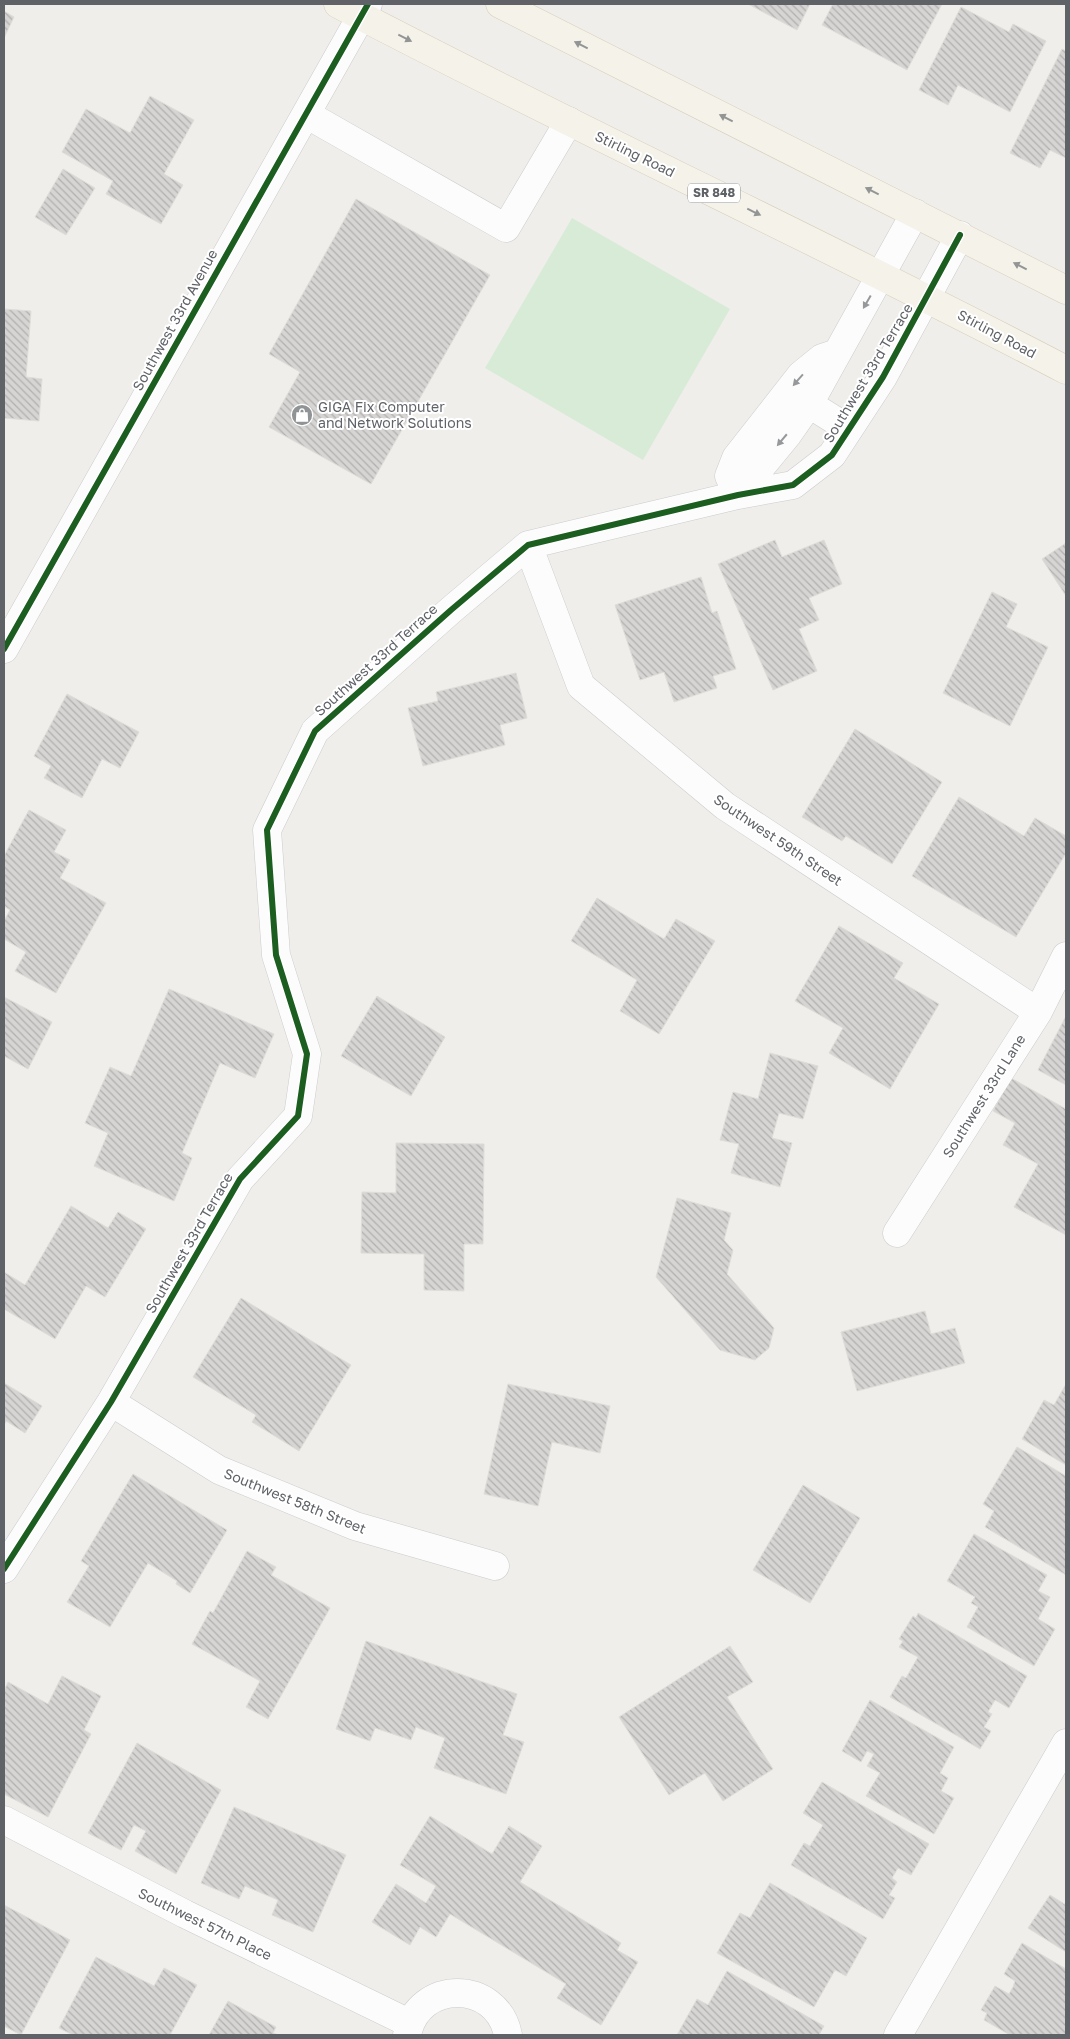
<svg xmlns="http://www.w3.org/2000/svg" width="1070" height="2039" font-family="'Golos Text',sans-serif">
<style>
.garden{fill:#d8ebd6}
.building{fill:url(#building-back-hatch);stroke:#deddd9}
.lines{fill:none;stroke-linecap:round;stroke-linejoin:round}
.minor-casing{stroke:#cbcccc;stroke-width:29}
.major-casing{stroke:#d7ceb8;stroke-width:29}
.minor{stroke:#fdfcfc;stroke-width:28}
.major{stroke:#f4f2e9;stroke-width:28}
.cycleway-casing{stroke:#fff;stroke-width:9}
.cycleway{stroke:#1b5e20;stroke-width:6}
.oneway{fill:#939595}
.oneway2{fill:#96999c}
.labels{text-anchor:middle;stroke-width:4;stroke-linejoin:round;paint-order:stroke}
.shield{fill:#fff;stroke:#8f9295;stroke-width:1}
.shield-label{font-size:12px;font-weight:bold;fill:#5f6368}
.street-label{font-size:14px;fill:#5f6368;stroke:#fff}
.poi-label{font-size:14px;fill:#5f6368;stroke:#fff;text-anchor:start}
</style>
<defs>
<pattern id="building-back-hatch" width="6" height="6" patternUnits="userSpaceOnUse" patternTransform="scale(1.25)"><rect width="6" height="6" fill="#d6d5d3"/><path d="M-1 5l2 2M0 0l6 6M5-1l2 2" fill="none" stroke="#b1b0af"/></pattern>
</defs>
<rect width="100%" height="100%" fill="#efeeea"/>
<path class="garden" d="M572,218L730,309L643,460L485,368Z"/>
<path class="building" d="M748,4H810L797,30Z
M833,4H942L907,70L822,25Z
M961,7L1009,32L1013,24L1046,41L1010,112L958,85L948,105L919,90Z
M4,11L14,17L4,38Z
M1062,49L1066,51V158L1050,150L1040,168L1010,153Z
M150,96L194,120L164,174L183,185L161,224L106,194L113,181L62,152L86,109L130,133Z
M63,169L95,188L66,235L35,217Z
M356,199L490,275L371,484L269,427L300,372L269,354Z
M4,309L31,311L26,377L42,379L39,421L4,418Z
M775,540L782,557L824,540L842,584L809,598L819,620L799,629L817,671L773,690L718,564Z
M1066,543V596L1042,559Z
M701,577L712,613L717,611L736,669L713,676L717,688L674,702L664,672L640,680L615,605Z
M992,592L1017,604L1006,627L1048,647L1010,726L943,693Z
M516,673L527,718L500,725L505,745L423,766L408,708L438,701L436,692Z
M67,694L139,732L120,768L102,759L82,798L44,778L51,766L34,756Z
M855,729L942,782L892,864L846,836L842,841L802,817Z
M959,797L1024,836L1035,818L1066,836V853L1016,937L912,876Z
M29,810L66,830L54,852L70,860L60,878L106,903L56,993L15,971L26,952L4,939V921L10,910L4,906V856Z
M597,898L664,939L676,919L715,941L659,1034L620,1011L637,980L571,941Z
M839,926L903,963L894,978L939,1004L890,1089L829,1053L843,1028L795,1001Z
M169,989L274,1034L255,1078L220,1063L182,1153L192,1158L174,1201L94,1166L108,1133L85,1123L110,1067L131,1076Z
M377,996L445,1037L411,1096L341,1056Z
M4,997L52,1022L28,1069L4,1056Z
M1066,1016V1085L1038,1070Z
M770,1053L818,1066L803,1119L779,1113L772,1138L792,1143L780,1187L731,1173L739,1144L720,1140L733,1092L758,1099Z
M1011,1078L1066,1109V1235L1014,1207L1038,1164L1003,1145L1015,1123L993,1111Z
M396,1143L484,1144L483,1244H464V1291L424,1290V1254L361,1253L362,1192L396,1193Z
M677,1198L731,1213L724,1240L733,1250L727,1274L774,1328L769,1348L755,1360L720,1350L656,1277Z
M71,1206L108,1228L118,1212L146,1229L105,1297L86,1286L55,1339L4,1309V1272L25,1285Z
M241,1298L351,1365L299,1451L252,1422L256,1415L193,1377Z
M925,1311L931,1334L955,1328L965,1363L857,1391L841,1332Z
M4,1383L42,1406L25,1433L6,1421L4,1425Z
M508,1384L610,1406L600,1453L552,1442L538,1506L484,1494Z
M1066,1384V1465L1022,1439L1044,1400L1054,1405Z
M1017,1447L1066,1476V1575L985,1527L994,1511L983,1504Z
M133,1474L227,1530L190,1593L176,1584L177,1581L148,1563L110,1627L67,1602L89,1566L81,1561Z
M803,1485L860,1518L810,1603L753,1570Z
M974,1534L1047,1575L1038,1591L1050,1597L1038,1619L1055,1629L1034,1666L967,1627L978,1607L971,1603L975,1597L947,1581Z
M247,1551L276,1567L271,1575L330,1608L268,1719L246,1707L260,1681L192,1644L210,1611L213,1613Z
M918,1613L1027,1676L1009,1708L995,1700L988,1712L992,1714L984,1727L991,1731L980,1749L890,1697L902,1676L906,1678L918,1657L899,1647L903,1641L899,1639L913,1616L916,1618Z
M366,1641L517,1694L503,1735L524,1742L506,1794L434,1768L445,1738L416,1727L411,1740L375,1728L370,1741L336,1729Z
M730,1646L753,1682L727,1697L773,1769L723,1801L705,1773L669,1795L619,1717Z
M62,1676L101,1696L84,1730L91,1734L48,1817L4,1794V1691L8,1682L48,1704Z
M870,1700L954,1747L940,1773L948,1778L941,1791L954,1798L934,1834L866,1796L880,1773L867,1766L874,1754L867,1751L861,1762L842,1751Z
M137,1743L221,1790L176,1874L135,1851L146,1831L134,1825L121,1850L88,1833Z
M822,1782L929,1844L911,1875L898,1868L892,1878L897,1882L889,1895L895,1898L883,1919L791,1865L804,1843L810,1846L823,1825L803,1813Z
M234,1807L346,1855L313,1932L272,1915L278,1900L245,1886L239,1899L201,1883Z
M430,1816L492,1854L509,1826L542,1846L520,1882L621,1943L617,1950L638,1962L601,2025L557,1998L566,1984L450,1914L436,1937L420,1927L410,1945L372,1922L396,1884L426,1903L436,1886L400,1865Z
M770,1883L867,1938L846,1976L835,1970L814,2007L717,1953L740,1913L750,1918Z
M1050,1895L1066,1905V1952L1028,1928Z
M4,1905L70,1940L21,2035L4,2026Z
M1022,1943L1066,1969V2035H1010L984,2020L987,2013L981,2010L995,1986L1009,1994L1013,1987L1015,1981L1004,1974Z
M96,1957L154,1986L164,1968L197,1985L170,2035H73L59,2028Z
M727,1971L824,2026L819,2035H677L697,1999L708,2005Z
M228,2001L276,2027L273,2033L278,2035H209Z"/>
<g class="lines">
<g class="minor-casing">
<path id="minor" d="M306,114L506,228L569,121
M809,404L849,429
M738,495L788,434L809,404L915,213
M738,495L729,476L736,458L801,375L822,358L837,353
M528,545L581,686L725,806L1038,1012
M4,649L368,4
M897,1233L1038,1012L1066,956
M111,1402L219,1470L355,1526L495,1566
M4,1569L111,1402L240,1179L298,1116L307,1054L276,955L267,830L315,731L451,610L528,545L738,495L793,485L832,455L883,377L960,235
M4,1820L185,1914L409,2023
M407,2035C418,1979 497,1979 508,2035
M898,2035L1066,1743"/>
</g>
<g class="major-casing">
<path id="major" d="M338,4C578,130 825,244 1066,370
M500,4L1066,290"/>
</g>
<use href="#minor" class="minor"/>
<use href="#major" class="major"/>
<g class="cycleway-casing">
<path id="cycleway" d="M4,649L368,4
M4,1569L111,1402L240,1179L298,1116L307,1054L276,955L267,830L315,731L451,610L528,545L738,495L793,485L832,455L883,377L960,235"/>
</g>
<use href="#cycleway" class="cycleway"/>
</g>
<defs><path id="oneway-solid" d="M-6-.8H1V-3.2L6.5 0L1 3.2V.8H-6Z" transform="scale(1.25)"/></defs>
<g class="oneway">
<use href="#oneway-solid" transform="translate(405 38) rotate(27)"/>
<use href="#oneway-solid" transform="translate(581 45) rotate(-153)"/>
<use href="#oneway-solid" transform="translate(726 118) rotate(-153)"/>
<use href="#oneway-solid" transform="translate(872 191) rotate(-153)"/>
<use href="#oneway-solid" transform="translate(754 212) rotate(26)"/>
<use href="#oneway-solid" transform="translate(1020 266) rotate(-153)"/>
</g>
<g class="oneway2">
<use href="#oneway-solid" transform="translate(867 302) rotate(120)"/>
<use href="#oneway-solid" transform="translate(798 380) rotate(131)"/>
<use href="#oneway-solid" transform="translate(782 440) rotate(130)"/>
</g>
<defs>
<g id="shop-disc" transform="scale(1.125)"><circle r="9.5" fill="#919496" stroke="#fff"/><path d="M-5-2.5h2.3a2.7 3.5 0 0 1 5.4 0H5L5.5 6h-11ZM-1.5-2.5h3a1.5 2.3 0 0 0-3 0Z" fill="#fff"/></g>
</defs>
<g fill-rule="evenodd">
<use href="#shop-disc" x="302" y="415"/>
</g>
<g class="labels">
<rect class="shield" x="688" y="183.5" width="52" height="19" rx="4"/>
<g class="shield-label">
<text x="714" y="197">SR 848</text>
</g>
<g class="street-label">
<text transform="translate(635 154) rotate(26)" y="5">Stirling Road</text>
<text transform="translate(175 320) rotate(-61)" y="5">Southwest 33rd Avenue</text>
<text transform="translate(997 334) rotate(28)" y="5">Stirling Road</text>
<text transform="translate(868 373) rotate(-59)" y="5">Southwest 33rd Terrace</text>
<text transform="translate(376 660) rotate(-42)" y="5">Southwest 33rd Terrace</text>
<text transform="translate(778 840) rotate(34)" y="5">Southwest 59th Street</text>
<text transform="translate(984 1096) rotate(-58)" y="5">Southwest 33rd Lane</text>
<text transform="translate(189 1243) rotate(-60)" y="5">Southwest 33rd Terrace</text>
<text transform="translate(295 1501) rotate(22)" y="5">Southwest 58th Street</text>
<text transform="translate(205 1924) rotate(26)" y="5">Southwest 57th Place</text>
</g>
<g class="poi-label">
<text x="318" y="412">GIGA Fix Computer<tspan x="318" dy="16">and Network Solutions</tspan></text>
</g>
</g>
<rect width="1070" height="2039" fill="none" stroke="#5f6368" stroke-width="10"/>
</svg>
